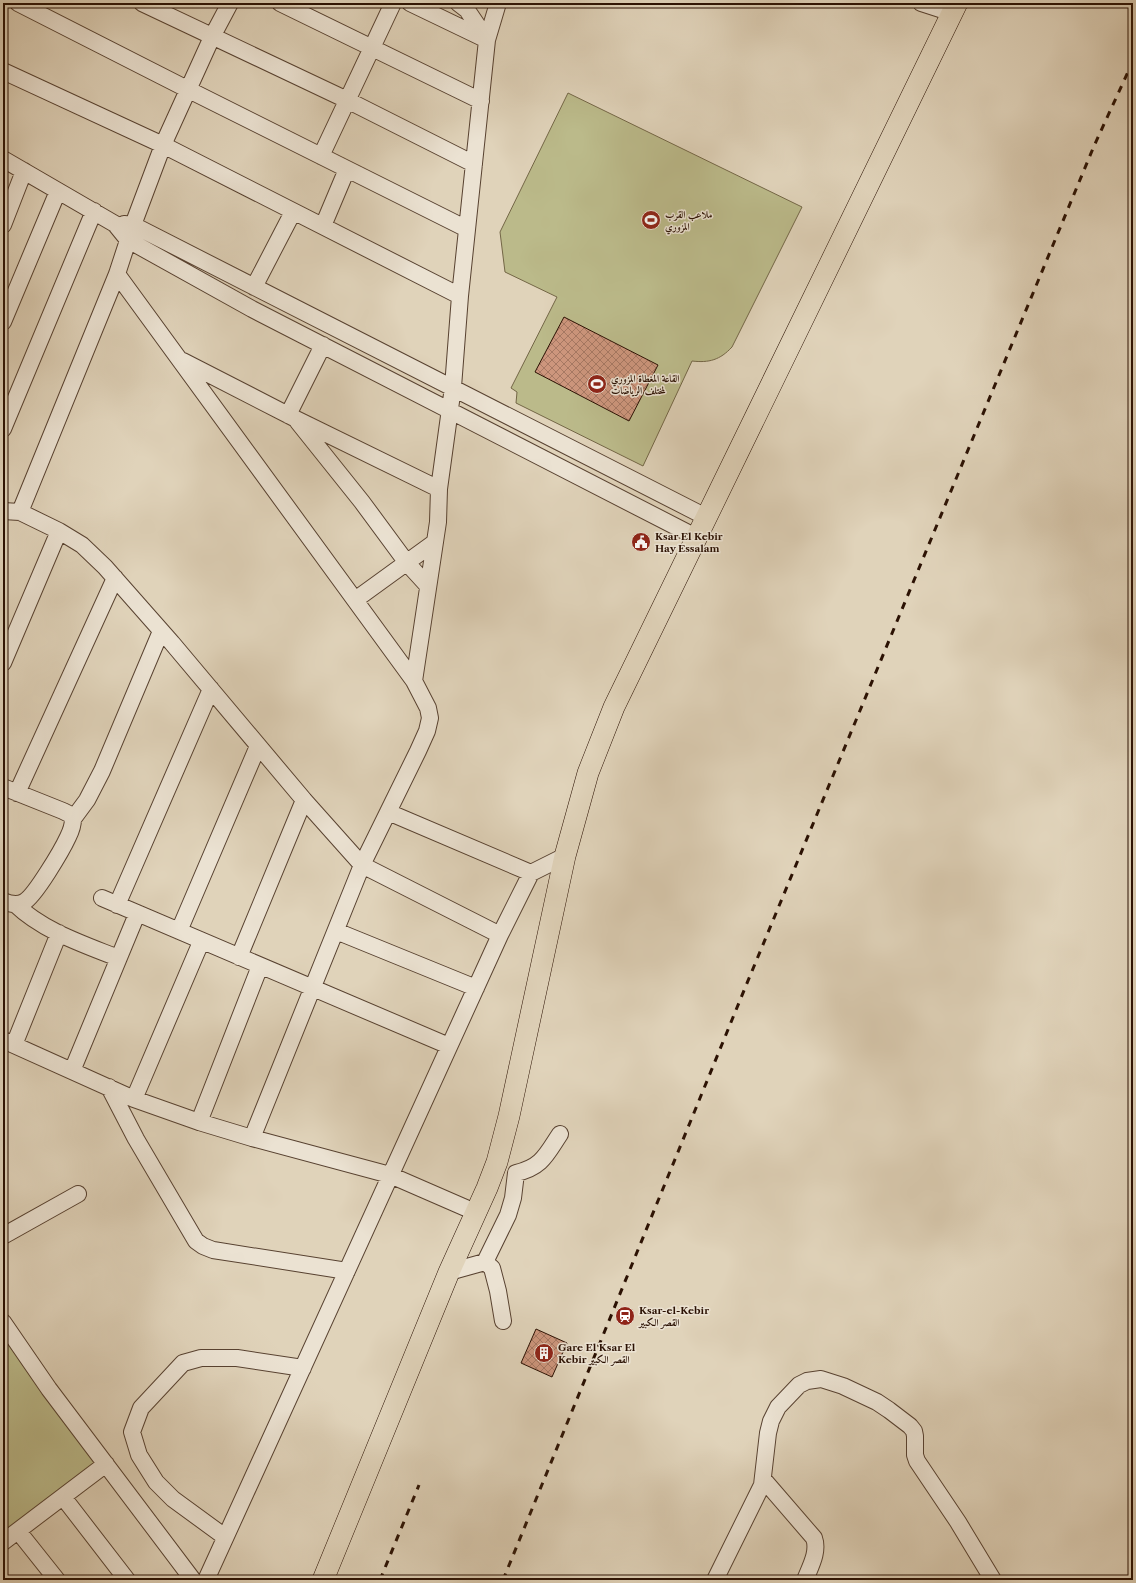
<svg xmlns="http://www.w3.org/2000/svg" width="1136" height="1583" font-family="'Libre Caslon Text',Amiri,serif">
<style>
.park{fill:#bbba8a;stroke:#736646}
.building{fill:url(#building-cross-hatch);stroke:#2b1103}
.lines{fill:none;stroke-linecap:round;stroke-linejoin:round}
.minor-casing{stroke:#584231;stroke-width:18}
.major-casing{stroke:#2b1103;stroke-width:22}
.minor{stroke:#ebe2d2;stroke-width:16}
.major{stroke:#e0d3ba;stroke-width:21}
.rail{stroke:#2b1103;stroke-width:3;stroke-dasharray:7 7;stroke-linecap:butt}
.labels{text-anchor:middle;stroke-width:3;stroke-linejoin:round;paint-order:stroke}
.poi-label{font-size:10px;font-weight:bold;fill:#2b1103;stroke:#ebe2d2;text-anchor:start}
</style>
<defs>
<pattern id="building-cross-hatch" width="8" height="8" patternUnits="userSpaceOnUse"><rect width="8" height="8" fill="#cd967d"/><path d="M0 0l8 8M0 8l8-8" fill="none" stroke="#a77964"/></pattern>
</defs>
<rect width="100%" height="100%" fill="#e0d3ba"/>
<filter id="stains"><feTurbulence type="fractalNoise" baseFrequency=".005" numOctaves="4"/><feColorMatrix values="0 0 0 0 .2 0 0 0 0 .09 0 0 0 0 .02 0 0 0 .5 -.17"/></filter>
<radialGradient id="worn" r=".72"><stop offset=".6" stop-color="#630" stop-opacity="0"/><stop offset="1" stop-color="#630" stop-opacity=".3"/></radialGradient>
<path class="park" d="M568,93L802,207L732,347C720,360 709,363 692,361L643,466L516,403L517,392L511,388L557,297L505,272L500,232Z
M3,1337L96,1463L3,1532Z"/>
<path class="building" d="M564,317L658,365L629,421L535,372Z
M536,1329L567,1343L552,1377L521,1363Z"/>
<g class="lines">
<g class="minor-casing">
<path id="minor" d="M18,3L189,90L467,229
M142,3L347,100L474,164
M230,3L212,37L163,145L133,225L117,274L20,512L59,531L82,545L105,567L172,643L304,800L362,865L500,935
M280,3L481,101
M410,3L487,40
M458,3L467,10L486,38
M921,3L952,13
M3,71L163,145L460,296
M321,156L393,3
M3,159L115,224L128,240L252,309L696,537
M124,224L133,225L706,517
M3,225L24,171
M323,226L347,169
M117,274L414,681L428,708L430,718L427,731L418,751L362,865L252,1138
M254,287L293,212
M3,322L58,191
M183,361L294,418L439,489
M288,415L323,345
M298,422L362,502L407,563L428,586
M3,429L94,211
M3,511L20,512
M355,600L435,542
M3,663L59,531
M414,681L438,522L439,489L453,387L460,296L487,40L498,3
M3,787L63,811L69,814L73,819C73,826 71,831 68,837C62,850 35,896 24,902C17,906 10,904 3,901
M17,793L115,578
M388,812L531,873L565,856
M73,819L87,800L102,771L161,631
M102,898L449,1046
M15,904C43,931 83,944 118,958
M117,905L211,689
M179,931L258,746
M336,931L476,988
M239,957L304,800
M3,1040L134,1099L199,1122L252,1138L390,1175L475,1212
M14,1045L59,933
M72,1071L137,914
M109,1087L136,1139L196,1241L203,1246L213,1250L347,1271
M134,1099L201,942
M199,1122L260,966
M3,1236L78,1194
M449,1272L485,1262
M503,1321L498,1291L492,1268L485,1262L508,1215L513,1198L516,1173C542,1167 546,1155 560,1134
M3,1322L49,1389L193,1580
M763,1479L814,1538C819,1552 810,1567 805,1580
M63,1497L127,1580
M18,1531L57,1580
M225,1537L173,1499L156,1482L139,1455L132,1432L141,1408L183,1363L201,1358H237L303,1368
M3,1542L106,1464
M206,1580L500,935L531,873
M715,1580L762,1485L768,1433L771,1421L778,1407L799,1385L807,1381L821,1379L843,1386L877,1402L889,1410L910,1426L914,1431L915,1436V1455L917,1461L958,1522L993,1580"/>
</g>
<g class="major-casing">
<path id="major" d="M323,1580L449,1272L487,1188L497,1162L509,1116L565,856L588,773L614,707L957,3"/>
</g>
<use href="#minor" class="minor"/>
<use href="#major" class="major"/>
<path class="rail" d="M380,1580L419,1485
M503,1580L745,988L1094,146L1133,61"/>
</g>
<defs>
<g id="stadium-disc" transform="scale(1)"><circle r="9.5" fill="#8f2418" stroke="#ebe2d2"/><path d="M0-5a6.5 5 0 1 0 0 10a6.5 5 0 1 0 0-10ZM-3.5-1.8h7v3.6h-7Z" fill="#fff"/></g>
<g id="civic-disc" transform="scale(1)"><circle r="9.5" fill="#8f2418" stroke="#ebe2d2"/><path d="M-.6-6.5H3V-4.5H.6V-3L4-1V1h2V6H-6V1h2V-1L-.6-3ZM-1.2 2.5V6h2.4V2.5Z" fill="#fff"/></g>
<g id="station-disc" transform="scale(1)"><circle r="9.5" fill="#8f2418" stroke="#ebe2d2"/><path d="M-3-6H3Q5-6 5-4V2Q5 4 3 4L4.5 6H3L1.5 4h-3L-3 6H-4.5L-3 4Q-5 4-5 2V-4Q-5-6-3-6ZM-3.5-4v3h7v-3ZM-3.5 1v1.5H-2V1ZM2 1v1.5H3.5V1Z" fill="#fff"/></g>
<g id="building-disc" transform="scale(1)"><circle r="9.5" fill="#8f2418" stroke="#ebe2d2"/><path d="M-4-6H4V6H1V3H-1V6H-4ZM-2.5-4.3h1.7v1.8h-1.7ZM.8-4.3h1.7v1.8H.8ZM-2.5-1h1.7V.8h-1.7ZM.8-1h1.7V.8H.8Z" fill="#fff"/></g>
</defs>
<g fill-rule="evenodd">
<use href="#stadium-disc" x="651" y="220"/>
<use href="#stadium-disc" x="597" y="384"/>
<use href="#civic-disc" x="641" y="542"/>
<use href="#station-disc" x="625" y="1316"/>
<use href="#building-disc" x="544" y="1353"/>
</g>
<g class="labels">
<g class="poi-label">
<text x="665" y="218">ملاعب القرب<tspan x="665" dy="12">المزوري</tspan></text>
<text x="611" y="382">القاعة المغطاة المزوري<tspan x="611" dy="12">لمختلف الرياضات</tspan></text>
<text x="655" y="540">Ksar El Kebir<tspan x="655" dy="12">Hay Essalam</tspan></text>
<text x="639" y="1314">Ksar-el-Kebir<tspan x="639" dy="12">القصر الكبير</tspan></text>
<text x="558" y="1351">Gare El Ksar El<tspan x="558" dy="12">Kebir القصر الكبير</tspan></text>
</g>
</g>
<rect width="1136" height="1583" fill="none" stroke="#e0d3ba" stroke-width="16"/>
<rect x="4" y="4" width="1128" height="1575" fill="none" stroke="#2b1103" stroke-width="2"/>
<rect x="8" y="8" width="1120" height="1567" fill="none" stroke="#2b1103"/>
<rect width="100%" height="100%" filter="url(#stains)"/>
<rect width="100%" height="100%" fill="url(#worn)"/>
</svg>
